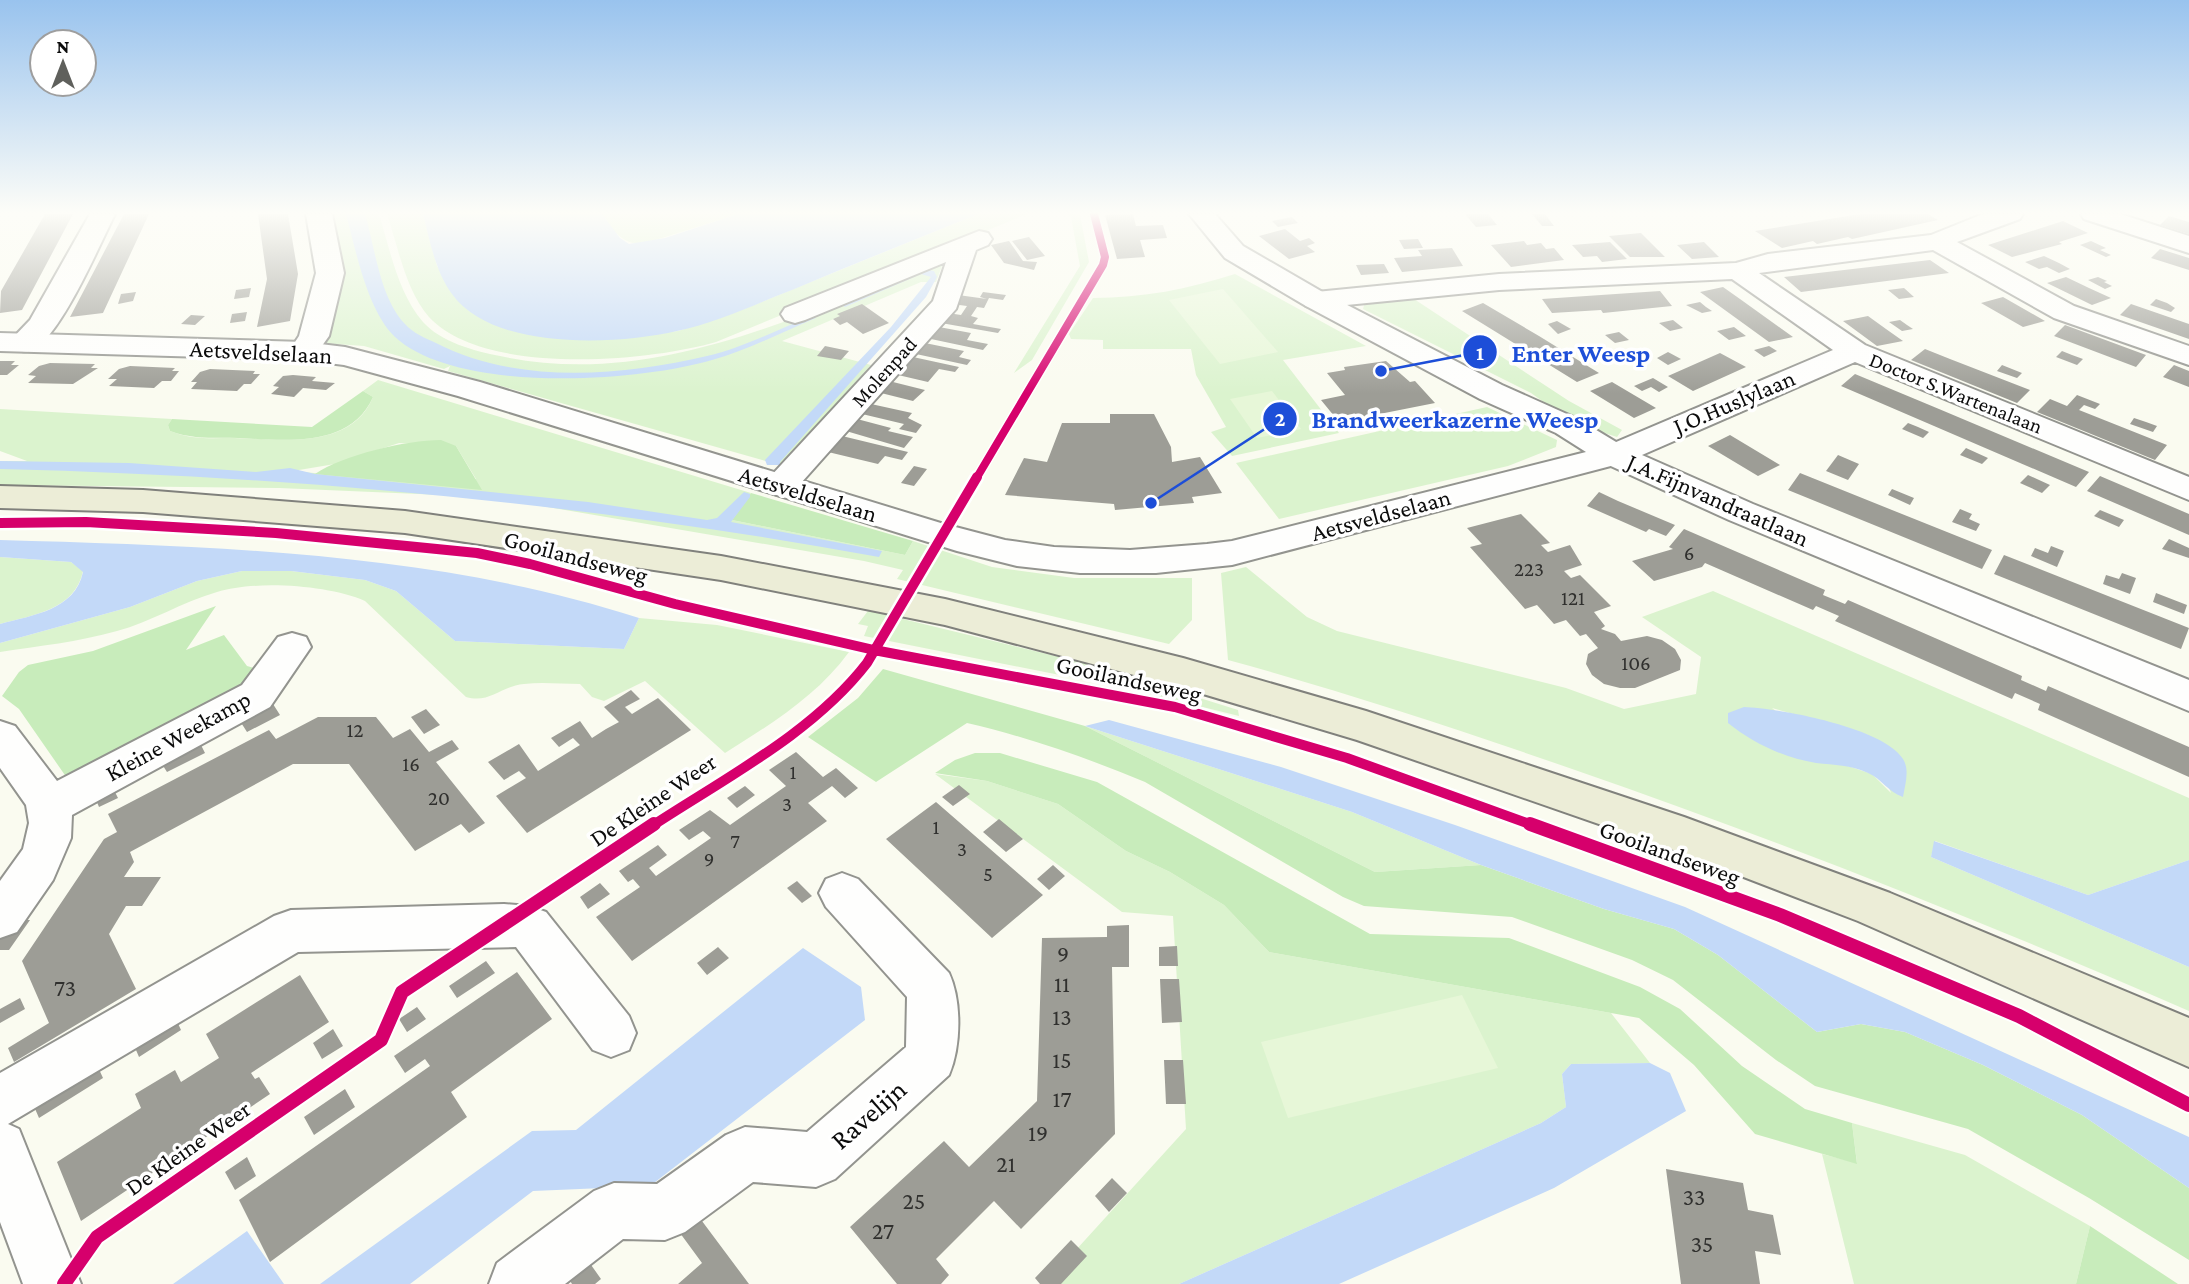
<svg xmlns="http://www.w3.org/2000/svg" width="2189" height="1284" font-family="'Crimson Pro',serif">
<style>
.green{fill:#dbf3ce;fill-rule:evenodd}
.forest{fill:#c8ecbb}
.pitch{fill:#e7f7d8}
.water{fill:#c3d9f8}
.building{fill:#9d9d96}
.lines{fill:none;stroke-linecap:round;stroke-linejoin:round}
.minor-casing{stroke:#93948f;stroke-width:4}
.tertiary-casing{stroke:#93948f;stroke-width:4}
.primary-casing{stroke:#80817c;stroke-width:4}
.minor{fill:#fefefd;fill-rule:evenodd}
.tertiary{fill:#fefefd;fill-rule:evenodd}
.primary{fill:#ecedd7;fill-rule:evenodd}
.cycleway-far2-casing{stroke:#fff;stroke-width:11}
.cycleway-far1-casing{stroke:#fff;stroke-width:15}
.cycleway-casing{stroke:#fff;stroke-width:18}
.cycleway-far2{stroke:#d6006c;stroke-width:8}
.cycleway-far1{stroke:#d6006c;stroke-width:10}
.cycleway{stroke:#d6006c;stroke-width:14}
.labels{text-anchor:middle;stroke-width:7;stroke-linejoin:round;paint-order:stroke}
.far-street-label{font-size:21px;fill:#0c0c0c;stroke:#fff}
.number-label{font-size:21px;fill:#30302e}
.street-label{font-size:24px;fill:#0c0c0c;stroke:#fff}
.near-number-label{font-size:24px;fill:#30302e}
.near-street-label{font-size:28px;fill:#0c0c0c;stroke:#fff}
.leader{fill:none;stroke:#1d4ed8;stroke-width:2.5}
.callout-dot{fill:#1d4ed8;stroke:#fff;stroke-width:2.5}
.mark-label{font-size:21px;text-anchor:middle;font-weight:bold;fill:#fff}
.callout-label{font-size:26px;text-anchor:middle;font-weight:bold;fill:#1d4ed8;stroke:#fff;stroke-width:7;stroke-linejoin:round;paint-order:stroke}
</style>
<rect width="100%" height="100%" fill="#fafbf0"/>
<path class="green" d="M327,214H379C390,250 398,293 423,322C441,342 474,351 500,356C651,389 793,317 931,265L942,266L936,282H921L782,341L871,365L780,465L448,371L450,366L444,369L364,346L322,343Z
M387,214H423L437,266L469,311L514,331L592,340L678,331L744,309L978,214H1027L716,342C647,362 483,376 429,317C406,291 398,247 387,214Z
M602,214H738L643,244C621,244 614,231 602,214Z
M1067,214L1080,215L1089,262L1032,360L1014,373L1080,266L1071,217Z
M1235,274L1366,346L1283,360L1339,433L1232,456L1211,432L1226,427L1196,375L1191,349H1103V340L1071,339L1069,334L1093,298C1143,298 1188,289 1235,274Z
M1402,298L1414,299L1569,401L1622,430L1617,437C1585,428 1558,413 1531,393L1363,309L1365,302Z
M378,380L751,493L732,520L905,555L913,541L992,567L1074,578H1192V620L1169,644L897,579L903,570L864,561L489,497L279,488L0,485V461H27L0,451V409L172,419L168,425L170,431C192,440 211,438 234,438C279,439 351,451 373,397L363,391ZM399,443L456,446L476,479L418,483L293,471L335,464Z
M1487,407L1557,440L1556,447L1508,466L1279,519L1236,463Z
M0,557L71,562L83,571C75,610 33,615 0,624Z
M1246,567L1307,617L1337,631L1566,688L1624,709L1696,694L1701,657L1642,617L1713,591L2189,798V860L2088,895L1935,841L1931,857L2189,967V1011C1987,923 1783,842 1575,770C1460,730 1345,692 1228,660L1221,573ZM1772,708L1868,735L1891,793L1872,774L1839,763Z
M242,571H291L365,580L396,591L455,641L624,649L639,618L717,625L849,652C817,696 771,724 725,753L645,681L604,701L592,697L580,684C561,684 542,682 524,684C501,686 490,704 466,697L365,601C328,585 256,580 217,592C182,602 151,622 117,631C78,642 39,646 0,652V643L130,607L197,581Z
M871,607L907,620L1101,667L1238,710L1239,716L1130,689L864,636L868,626L858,624Z
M1085,726L1352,812L1481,865L1375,872Z
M935,774L987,781L1058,804L1126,851L1170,872L1224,905L1269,952L1611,1013L1650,1063L1571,1064L1562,1074L1566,1107L1541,1123L1179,1284H1045L1186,1129L1173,916L1122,912Z
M1852,1123L1965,1155L2090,1226L2076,1284H1854L1822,1154L1857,1163Z"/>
<path class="forest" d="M363,391L373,397C350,449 284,440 239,438C214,437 194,440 170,431L168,425L172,419L312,427Z
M441,440L456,446L482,490L315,474C343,455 406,440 441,440Z
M751,493L913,541L905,555L732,520Z
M216,606L186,650L224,635L247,666L254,668V676L241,691L69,781L19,709L2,696L19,672L28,665L93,651Z
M883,669L1085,726L1375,872L1481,865L1604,909L1674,929L1718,955L1817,1032L1861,1024L1905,1032L1983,1065L2082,1115L2189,1188V1260L2089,1198L1968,1129L1815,1086L1776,1060L1673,980L1632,960L1512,917L1364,906L1343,897L1145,782C1087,758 1028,737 967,723L876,782L808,737L858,698Z
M975,753H1000L1097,782L1370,934L1509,938L1640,987L1680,1009L1742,1066L1805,1109L1852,1123L1857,1164L1755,1134L1694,1065L1639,1018L1269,952L1224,905L1170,872L1126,851L1058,804L987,781L935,773L955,760Z
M2090,1226L2178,1284H2076Z"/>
<path class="pitch" d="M1223,289L1278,352L1220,364L1169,300Z
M1272,391L1301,429L1257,438L1230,399Z
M1462,995L1498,1068L1288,1118L1261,1042Z"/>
<path class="water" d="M346,214H365C375,248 380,298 405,324C413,333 425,338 436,343C518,385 621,376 707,356C743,348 778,329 812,316L816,318C782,332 748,350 712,360C633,383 456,393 395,337C367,310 356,251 346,214Z
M423,214H602L620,238L629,244L665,238L738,214H978C916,239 854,264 792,290C755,304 716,323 677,331C616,345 493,351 452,294C435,271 430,241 423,214Z
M922,269L934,271L937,277L926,297L780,462L781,465H767L765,460L891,327L931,277L921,274L845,307L841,304Z
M0,461L129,463L256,472L290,468L315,474L588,502L707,520L717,518L744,492L750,494V497L731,522L882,551L879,557C588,504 295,476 0,469Z
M0,540C210,546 437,552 639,618L624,649L455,641L396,591L365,580L291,571H242L197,581L130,607L0,643V624C33,615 75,610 83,572L71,562L0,557Z
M1744,707C1779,708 1885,728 1903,759C1910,770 1905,785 1903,797C1888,792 1882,779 1868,773C1850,765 1835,765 1816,763C1784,758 1753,743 1728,723V713Z
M1109,720L1281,767L1455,825L1685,907L2189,1137V1188L2082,1115L1983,1065L1905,1032L1861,1024L1817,1032L1718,955L1674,929L1604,909L1481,865L1352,812L1085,726Z
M1934,841L2088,895L2189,860V967L1931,857Z
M803,948L861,987L865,1020L650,1186L533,1191L410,1284H320L532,1131L576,1130Z
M1650,1063L1670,1073L1686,1111L1554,1188L1339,1284H1179L1541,1123L1566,1107L1562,1074L1571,1064Z
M247,1231L284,1284H173Z"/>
<path class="building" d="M45,214H73L22,310L0,313L1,291Z
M124,214H149L103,313L70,317Z
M258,214H288L298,274L290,321L257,327L267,279Z
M1133,214L1136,226L1163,225L1167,238L1140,240L1145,257L1117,259L1105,215Z
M1465,214H1488L1497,225L1476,227Z
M1532,214H1545L1554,226H1542Z
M1860,214H1928L1938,220L1852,239L1848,237L1817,244L1813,241L1782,248L1755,231Z
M2169,216L2189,222V234L2160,225Z
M1292,217L1298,223L1278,227L1272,221Z
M2063,221L2088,233L2059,242L2062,244L2012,257L1988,245Z
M1285,229L1300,241L1309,238L1315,243L1307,246L1315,252L1289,259L1259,236Z
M1641,233L1665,257H1630L1609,236Z
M1029,237L1045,256L1027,260L1012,241Z
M1418,239L1423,248L1404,249L1399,240Z
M1009,241L1023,261L1037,262L1034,270L1004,263L991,245Z
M1524,241L1527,245L1541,243L1546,249L1554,248L1564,260L1511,267L1491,245Z
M2091,241L2106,248L2100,250L2111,255L2106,257L2080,245Z
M1610,242L1627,259L1602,262L1597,256L1583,257L1572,245Z
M1704,242L1719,257L1692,259L1677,245Z
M1452,248L1463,266L1402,272L1394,258L1422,256L1418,250Z
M2160,249L2189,258V270L2151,258Z
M2044,256L2059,263L2070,269L2059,273L2047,267L2039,269L2025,262Z
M1930,260L1949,273L1801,292L1784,277Z
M1384,264L1389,273L1361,275L1356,265Z
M2066,277L2089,288L2111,298L2092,305L2047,283Z
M2098,277L2107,281L2104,282L2112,286L2105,289L2088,280Z
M1723,287L1740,299L1793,337L1769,342L1700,292Z
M251,288L249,297L234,299L236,290Z
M1904,288L1914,297L1899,299L1888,290Z
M1660,291L1672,306L1603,313L1601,310L1552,313L1542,299Z
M136,292L133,301L118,304L121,294Z
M983,292L1006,295L1003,300L989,298L984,308L977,307L971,316L978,318L973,324L1001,329L998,333L941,323L948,313L961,315L967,306L952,304L958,295L987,299L980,297Z
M2003,297L2045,321L2023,327L1981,303Z
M2156,299L2167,303L2175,308L2171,312L2150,305Z
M1700,302L1706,307L1712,311L1702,313L1686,305Z
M1483,303L1539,336L1599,373L1577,382L1462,311Z
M862,304L889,323L863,334L847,322L840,325L833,319L840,316L837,314Z
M2131,304L2189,324V339L2120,315Z
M247,312L245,321L230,323L232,314Z
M191,315L205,316L195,325L181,324Z
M1868,316L1886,329L1903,341L1877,346L1843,321Z
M1673,320L1683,328L1670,331L1659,323Z
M1900,320L1907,325L1913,329L1902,331L1889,322Z
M1557,321L1571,329L1558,334L1548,324Z
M2065,325L2146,355L2136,367L2054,336Z
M939,327L971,333L967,340L988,344L983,350L931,339Z
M1734,327L1746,336L1729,340L1717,331Z
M1619,332L1629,340L1615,343L1605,335Z
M925,343L964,351L959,357L971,360L967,365L916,354Z
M1594,345L1601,350L1609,354L1597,359L1582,351Z
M825,346L849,351L841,360L817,356Z
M1769,346L1777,351L1764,357L1754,350Z
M1925,349L1950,359L2030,390L2017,403L1911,360Z
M2062,351L2072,355L2083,359L2077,365L2056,357Z
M1668,352L1681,359L1668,365L1657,358Z
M1720,353L1746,367L1693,391L1668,376Z
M913,357L959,367L955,372L939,369L928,382L898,375Z
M0,361H15L11,365H19L7,375H0Z
M1386,361L1410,382L1415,381L1435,403L1339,422L1321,400L1345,395L1327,373L1345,370L1344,367Z
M50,363L95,364L91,368H98L73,384L28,383L36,376L28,375L39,366Z
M2002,365L2022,373L2017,378L1997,371Z
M2174,365L2189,371V387L2163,377Z
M130,366L175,368L172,371H179L171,381H162L154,388L109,386L117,379H108L119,369Z
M210,369L255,371L253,374H260L251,384H244L237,391L191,389L197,382H191L200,372Z
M1855,374L1939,409L2089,472L2076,487L1841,386Z
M293,375L316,377L312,381L335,383L326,390L303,388L294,397L271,394L279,387L273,386L283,376Z
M1653,378L1668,387L1659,392L1651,387L1642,391L1634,386Z
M893,382L925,390L913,401L881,393Z
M1612,382L1656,408L1634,418L1590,391Z
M2077,395L2100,404L2095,409L2084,405L2079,410L2167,445L2155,460L2037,412L2050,399L2067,406Z
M871,404L912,413L908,418L922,425L916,433L899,429L904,424L862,414Z
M1110,414H1154L1171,447L1172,462L1200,457L1222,493L1192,497L1194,503L1115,510L1114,504L1005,495L1024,458L1047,462L1062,423H1110Z
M2134,418L2146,422L2157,426L2153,432L2130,424Z
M857,419L891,428L888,431L913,437L904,448L846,431Z
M1908,423L1918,427L1929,432L1923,438L1902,429Z
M1730,435L1780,465L1758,476L1708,446Z
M842,436L908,452L902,460L885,456L878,464L828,452Z
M1966,448L1988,458L1982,464L1960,455Z
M1838,455L1859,464L1848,480L1826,471Z
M914,466L927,469L914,486L901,483Z
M1800,473L1892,510L1992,550L1982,569L1788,490Z
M2028,475L2050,485L2042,493L2020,483Z
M2100,476L2189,514V535L2087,491Z
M1892,489L1914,498L1910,505L1888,495Z
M1599,492L1618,501L1675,525L1666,536L1649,529L1646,532L1587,506Z
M1960,509L1972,514L1969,519L1980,524L1976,531L1952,522Z
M2100,510L2124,520L2119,527L2094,516Z
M1521,514L1550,543L1541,545L1548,552L1570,545L1582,565L1564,571L1571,578L1580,575L1611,606L1594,612L1605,626L1601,629L1615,634L1621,641L1647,636L1662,640L1675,649L1681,660L1680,670L1635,688H1620L1604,684L1592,675L1586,664L1588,654L1598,648L1586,634L1580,636L1566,620L1554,624L1537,605L1525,609L1470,547L1482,544L1467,528Z
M1684,529L1825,590L1823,595L1845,604L1848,600L2022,676L2021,680L2046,691L2048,686L2189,747V777L2038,710L2040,704L2015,693L2012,699L1835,621L1839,616L1816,606L1813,610L1705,563L1702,567L1654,581L1632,561L1673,549L1669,547Z
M2169,539L2189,548V558L2162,549Z
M2051,546L2064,551L2057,567L2031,556L2035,548L2048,553Z
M2004,555L2189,628L2181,649L1994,574Z
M2122,573L2136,578L2130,594L2103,584L2106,575L2119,579Z
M2156,593L2187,605L2184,614L2153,602Z
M631,690L640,699L625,707L632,714L658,698L691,730L527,833L496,796L526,778L519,771L504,780L488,762L519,744L538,771L580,745L573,738L559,747L551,738L580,721L592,738L606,729L619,722L604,707Z
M273,704L280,715L247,732L240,721Z
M426,709L440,725L424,734L411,717Z
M318,717H376L393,738L410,729L429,752L452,740L459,749L436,762L485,823L469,833L461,824L415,851L349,764H293L130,852L134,862L124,877H161L142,906H126L109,934L136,989L14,1062L8,1048L49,1023L22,961L104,839L117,832L108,814L269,730L276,739Z
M199,741L205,753L167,772L160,761Z
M796,752L823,777L836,768L858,788L845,798L832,786L808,803L827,821L632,961L596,917L640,887L633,879L628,882L619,871L658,845L667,855L649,868L656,876L711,838L703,831L689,840L679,830L710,810L730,825L786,786L769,770Z
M959,785L970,794L953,806L942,797Z
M112,786L118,798L99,807L94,795Z
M745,786L755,795L737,808L727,798Z
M936,802L1043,895L992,938L886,839Z
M999,819L1023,839L1006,852L983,832Z
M1053,865L1065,876L1049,890L1037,879Z
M797,881L812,896L802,903L787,888Z
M600,883L610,894L588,909L580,897Z
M13,920H30L9,950H0V938Z
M1129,925V967H1112L1115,1134L1021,1229L994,1201L936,1259L949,1275L941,1284H897L850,1227L944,1141L969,1167L1037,1101L1042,938L1107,937V926Z
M1177,946L1178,966H1159V947Z
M718,947L729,958L707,975L697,963Z
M486,961L495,973L457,998L449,986Z
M517,972L552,1019L451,1092L467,1117L270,1262L239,1200L430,1066L425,1059L405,1073L394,1056Z
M300,975L329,1022L251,1073L255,1079L259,1077L270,1094L81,1221L57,1162L141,1108L135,1094L175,1070L181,1082L219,1058L206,1034Z
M1160,979H1179L1182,1022L1162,1023Z
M20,998L25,1009L0,1023V1009Z
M417,1007L426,1019L407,1032L399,1019Z
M175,1017L181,1030L139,1057L133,1043Z
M333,1029L343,1046L322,1059L313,1043Z
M1164,1060H1183L1186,1104H1166Z
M97,1065L103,1078L39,1118L33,1104Z
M345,1089L355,1107L314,1135L304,1117Z
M247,1157L256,1176L235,1190L225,1172Z
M1666,1169L1743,1183L1748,1210L1773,1215L1781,1255L1755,1251L1760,1284H1681Z
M1112,1178L1127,1193L1109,1212L1095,1196Z
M699,1217L749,1284H678L702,1263L680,1233Z
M1071,1240L1087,1256L1061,1284H1040L1035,1278Z
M589,1262L601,1279L595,1284H572L569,1279Z"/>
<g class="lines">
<g class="minor-casing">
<path id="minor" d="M90,214H115C99,246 62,333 34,349C27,353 20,351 13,349L8,343L30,320Z
M306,214H332L344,273L329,336L314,357L304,360L294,357L289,351L299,336L316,273Z
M1983,214H2023L2020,219L1957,242L2074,306L2189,346V365L2054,318L1933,250L1759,273L1865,345L2189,477V500L1855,362L1642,455L1753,504L2189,680V711L1729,520L1602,462L1598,455L1602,448L1833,350L1732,279L1499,290L1316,308L1306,306L1302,300L1306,294L1316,292L1499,274L1736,263L1768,254L1931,235Z
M2081,214H2120L2189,236V253L2084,219Z
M979,231L988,233L992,239L988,245L976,250L956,309L793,492L781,496L769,492L764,485L769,478L933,301L946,262L805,320L795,323L785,320L781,314L785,308Z
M292,633L306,637L311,647L270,707L72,815L71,838L53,880L17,932L0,938V881L23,849L29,823L26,805L0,768V721L15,726L57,781L242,685L278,637Z
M842,873L858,879L949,973C962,1001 961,1047 949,1075L835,1179L816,1187L753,1182L685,1232L665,1240L623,1239L565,1284H489L497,1263L594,1191L614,1183L657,1184L726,1135L745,1127L807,1132L906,1047L907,997L826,907L819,893L826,879Z
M504,904L529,906L546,912L629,1016L636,1033L629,1050L611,1057L593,1050L516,947L298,952L8,1124L19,1129L81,1284H23L0,1222V1073L274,916L291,910Z"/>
</g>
<g class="tertiary-casing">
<path id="tertiary" d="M1189,214H1215L1243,246L1326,294L1502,385L1578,419L1626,448L1630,455L1626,462L1232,565L1156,573H1080L1017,566L957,551L458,396L344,365L304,360L0,351V333L304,342L345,347L480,382L944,524L1005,540L1054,547L1130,550L1207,544L1232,541L1586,452L1556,433L1480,399L1306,306L1225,258Z"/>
</g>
<g class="primary-casing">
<path id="primary" d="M0,486L143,490L405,511L721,556L945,599L1183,658L1366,711L1684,817L1890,893L2189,1018V1067L1858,921L1668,848L1357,740L1183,688L945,625L721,580L405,533L143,512L0,508Z"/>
</g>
<use href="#minor" class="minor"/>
<use href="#tertiary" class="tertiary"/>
<use href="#primary" class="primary"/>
<g class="cycleway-far2-casing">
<path id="cycleway-far2" d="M976,479L1103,265L1105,257L1094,214"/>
</g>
<g class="cycleway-far1-casing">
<path id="cycleway-far1" d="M0,523L86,522L276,533L477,553L530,564L675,604L874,650L1175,707L1347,758L1535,826
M652,826C725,778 813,733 867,663L977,477"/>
</g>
<g class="cycleway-casing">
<path id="cycleway" d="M1530,824L1780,915L2019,1016L2189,1105
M64,1284L97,1237L381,1040L402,992L654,824"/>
</g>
<use href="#cycleway-far2" class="cycleway-far2"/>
<use href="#cycleway-far1" class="cycleway-far1"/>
<use href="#cycleway" class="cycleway"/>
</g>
<linearGradient id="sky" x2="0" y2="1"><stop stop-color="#99c3ee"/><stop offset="0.54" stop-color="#fdfdf8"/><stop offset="1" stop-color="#fdfdf8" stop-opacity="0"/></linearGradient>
<rect width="2189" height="394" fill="url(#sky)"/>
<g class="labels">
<g class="far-street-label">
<text transform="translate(884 372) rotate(-48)" y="7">Molenpad</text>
<text transform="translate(1956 393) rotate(22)" y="7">Doctor S.Wartenalaan</text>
</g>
<g class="number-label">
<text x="1689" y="560">6</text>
<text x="1529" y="576">223</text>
<text x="1573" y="605">121</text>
<text x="1636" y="670">106</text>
<text x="355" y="737">12</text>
<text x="411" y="771">16</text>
<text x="793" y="779">1</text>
<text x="439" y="805">20</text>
<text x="787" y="811">3</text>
<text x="936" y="834">1</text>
<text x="735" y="848">7</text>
<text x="962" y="856">3</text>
<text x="709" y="866">9</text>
<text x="988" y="881">5</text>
</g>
<g class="street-label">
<text transform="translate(261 352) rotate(3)" y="8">Aetsveldselaan</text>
<text transform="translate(1734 402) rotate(-23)" y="8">J.O.Huslylaan</text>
<text transform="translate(808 494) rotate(17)" y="8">Aetsveldselaan</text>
<text transform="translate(1718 500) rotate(24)" y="8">J.A.Fijnvandraatlaan</text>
<text transform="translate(1381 515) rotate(-15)" y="8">Aetsveldselaan</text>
<text transform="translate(576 557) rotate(15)" y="8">Gooilandseweg</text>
<text transform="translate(1129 679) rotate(12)" y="8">Gooilandseweg</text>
<text transform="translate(178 736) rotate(-29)" y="8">Kleine Weekamp</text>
<text transform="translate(653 800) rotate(-34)" y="8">De Kleine Weer</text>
<text transform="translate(1670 853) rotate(20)" y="8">Gooilandseweg</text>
<text transform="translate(188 1148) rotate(-35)" y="8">De Kleine Weer</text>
</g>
<g class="near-number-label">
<text x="1063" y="962">9</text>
<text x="1062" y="992">11</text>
<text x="65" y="996">73</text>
<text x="1062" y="1025">13</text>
<text x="1062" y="1068">15</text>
<text x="1062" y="1107">17</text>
<text x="1038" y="1141">19</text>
<text x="1006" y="1172">21</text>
<text x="1694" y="1205">33</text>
<text x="914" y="1209">25</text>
<text x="883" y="1239">27</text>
<text x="1702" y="1252">35</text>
</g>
<g class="near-street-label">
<text transform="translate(868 1114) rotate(-41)" y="10">Ravelijn</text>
</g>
</g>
<path class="leader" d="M1381 371L1480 352M1151 503L1280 419"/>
<g class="callout-dot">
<circle cx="1381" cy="371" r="7"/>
<circle cx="1151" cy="503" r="7"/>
<circle cx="1480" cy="352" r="18"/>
<circle cx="1280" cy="419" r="18"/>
</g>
<g class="mark-label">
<text x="1480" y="360">1</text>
<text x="1280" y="426">2</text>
</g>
<g class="callout-label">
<text x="1581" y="362">Enter Weesp</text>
<text x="1455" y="428">Brandweerkazerne Weesp</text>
</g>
<g transform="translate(63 63)"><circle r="33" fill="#ffffff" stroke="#9e9e9e" stroke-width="2"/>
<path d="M0-5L12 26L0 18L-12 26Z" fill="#5f605c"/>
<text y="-10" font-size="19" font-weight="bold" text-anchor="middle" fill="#0c0c0c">N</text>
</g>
</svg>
